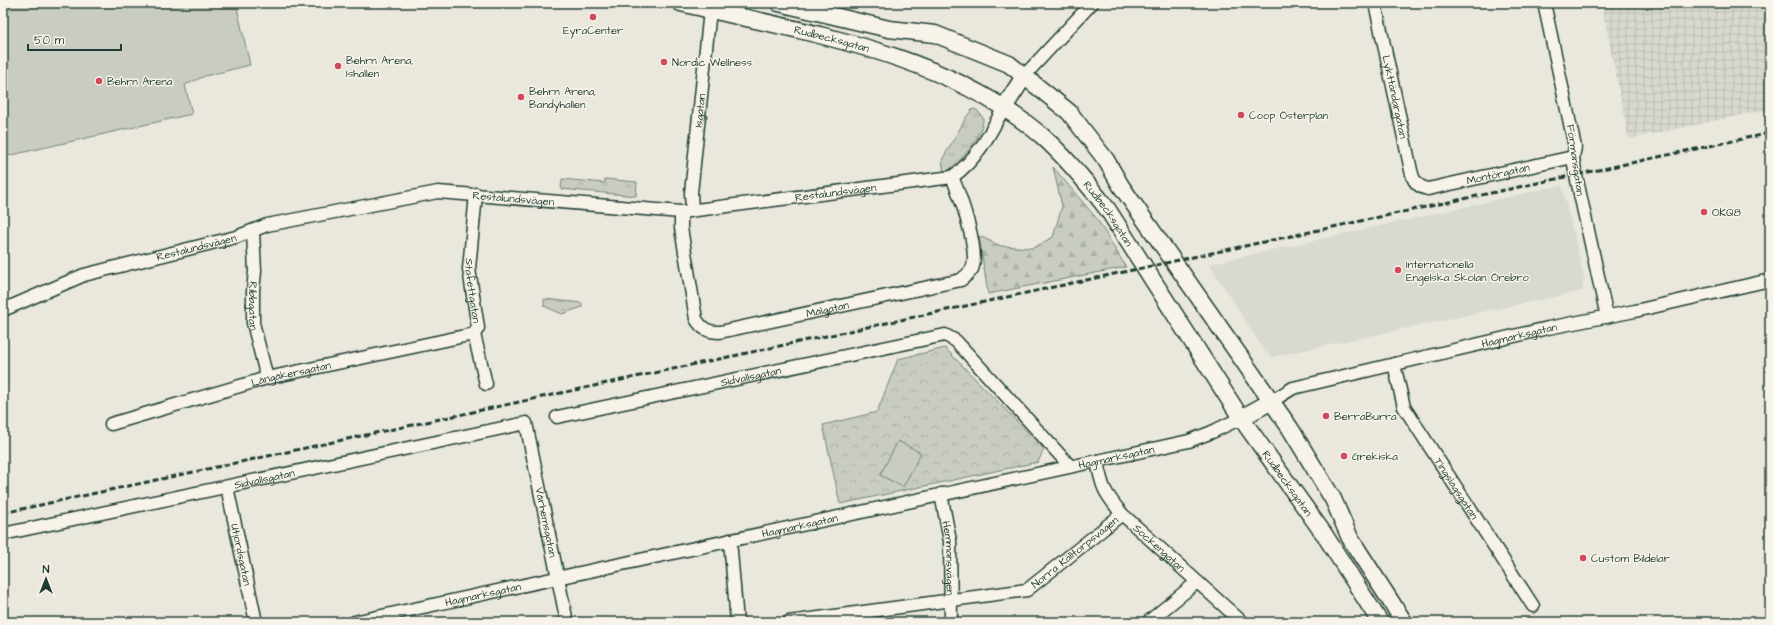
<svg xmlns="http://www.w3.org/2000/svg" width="1773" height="625" font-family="'Architects Daughter',sans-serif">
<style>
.built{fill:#d9dacf}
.industrial{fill:url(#industrial-grid)}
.grass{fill:url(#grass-tufts);stroke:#74847a}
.forest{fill:url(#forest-firs);stroke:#74847a}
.park{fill:url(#park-crowns);stroke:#74847a}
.garden{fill:#c8ccc1;stroke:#74847a}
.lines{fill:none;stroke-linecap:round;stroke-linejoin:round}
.minor-casing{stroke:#1f3d34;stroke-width:15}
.major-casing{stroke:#1f3d34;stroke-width:19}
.minor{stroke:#f7f3e8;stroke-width:12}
.major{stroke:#f7f3e8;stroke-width:16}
.rail{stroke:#1f3d34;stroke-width:3;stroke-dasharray:6 3;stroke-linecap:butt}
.poi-dot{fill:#d1495b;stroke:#f7f3e8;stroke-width:1.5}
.labels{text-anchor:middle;stroke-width:3;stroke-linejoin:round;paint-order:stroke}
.poi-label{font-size:11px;fill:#1f3d34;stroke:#f7f3e8;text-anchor:start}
.street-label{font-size:11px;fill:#1f3d34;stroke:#f7f3e8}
</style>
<defs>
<pattern id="industrial-grid" width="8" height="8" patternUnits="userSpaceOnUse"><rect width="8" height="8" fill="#d9dacf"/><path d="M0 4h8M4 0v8" fill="none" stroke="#babcb2"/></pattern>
<pattern id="grass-tufts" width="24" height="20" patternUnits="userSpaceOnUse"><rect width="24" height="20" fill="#c8ccc1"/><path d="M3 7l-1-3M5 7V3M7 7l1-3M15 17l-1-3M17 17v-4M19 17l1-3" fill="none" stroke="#abb0a6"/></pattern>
<pattern id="forest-firs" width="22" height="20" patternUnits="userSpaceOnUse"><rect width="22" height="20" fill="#c8ccc1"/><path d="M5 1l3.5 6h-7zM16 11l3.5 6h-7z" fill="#abb0a6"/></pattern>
<pattern id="park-crowns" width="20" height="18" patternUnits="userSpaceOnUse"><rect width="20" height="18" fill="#c8ccc1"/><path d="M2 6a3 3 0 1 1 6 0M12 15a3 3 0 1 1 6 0" fill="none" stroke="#abb0a6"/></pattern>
</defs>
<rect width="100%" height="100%" fill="#eae8dd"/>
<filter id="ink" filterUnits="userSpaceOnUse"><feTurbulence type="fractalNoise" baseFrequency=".025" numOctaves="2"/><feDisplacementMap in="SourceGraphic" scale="8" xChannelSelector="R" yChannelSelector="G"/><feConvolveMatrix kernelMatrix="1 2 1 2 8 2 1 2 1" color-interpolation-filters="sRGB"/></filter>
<g filter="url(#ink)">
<path class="built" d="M1562,185L1584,276L1582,291L1272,357L1265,352L1209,264Z"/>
<path class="industrial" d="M1601,3H1770V109L1629,139Z"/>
<path class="grass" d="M973,109L977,110L983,118C984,136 959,164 944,173L942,160L967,116Z
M562,179L605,183V179L637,182L636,196L561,189Z"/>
<path class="forest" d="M1053,167L1097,219L1126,267L988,294L979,236L1001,246L1033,248L1053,237L1062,206Z"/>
<path class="park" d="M544,299L582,303V307L562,314L544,306Z
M945,348L1044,449L1038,462L840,504L823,425L877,412L898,359Z"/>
<path class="garden" d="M3,3H236L250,65L205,76L185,85L192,114L3,157Z
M898,441L921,453L903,487L880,475Z"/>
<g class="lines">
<g class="minor-casing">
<g id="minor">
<path id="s1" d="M1375,3L1409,161C1412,174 1412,186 1428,189L1573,157"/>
<path d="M1544,3L1575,147L1573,157L1575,171L1607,317"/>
<path d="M1025,75L1092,3"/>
<path id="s2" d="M476,194L469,269L478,328L474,334L486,384"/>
<path id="s3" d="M692,210L691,193L710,10"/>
<path id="s4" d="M681,212V228L696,319C702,329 708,332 720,332L961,280C964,277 970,273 972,269C980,251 960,195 952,177"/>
<path id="s5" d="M253,232L255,271L253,291V323L267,378"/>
<path id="s6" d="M3,310L84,275L236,237L267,225L438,192L681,212L952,177C976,161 990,134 1003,109"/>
<path id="s7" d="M1394,364L1404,407L1533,606"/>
<path id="s8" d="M1272,401L1293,388L1548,328L1635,311L1770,280"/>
<path id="s9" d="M557,417L945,335L956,341L1070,466"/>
<path id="s10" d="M111,424L267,378L474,334"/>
<path id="s11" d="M1097,461C1102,488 1104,492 1122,514L1242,622"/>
<path id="s12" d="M227,487L256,622"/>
<path id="s13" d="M941,494L950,541L951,622"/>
<path id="s14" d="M3,534L526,423L567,622"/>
<path d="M730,540L737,622"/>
<path id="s15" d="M354,622L1189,441L1212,432L1241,418"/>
<path id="s16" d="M789,622L1027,590L1122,514"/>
<path d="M1148,622L1197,582"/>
</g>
</g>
<g class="major-casing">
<g id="major">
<path id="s17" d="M681,3C805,33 940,51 1041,135C1066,157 1088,184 1108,210L1241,418L1324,534L1380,622"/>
<path d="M779,3L889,29L935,34L1009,64L1069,112L1106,160L1121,186L1290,428L1333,499L1350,538L1404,622"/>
<path d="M1003,109L1025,75"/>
<path d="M1241,418L1272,401"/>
</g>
</g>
<use href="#minor" class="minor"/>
<use href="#major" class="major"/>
<path class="rail" d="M3,513L1770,133"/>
</g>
</g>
<g class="poi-dot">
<circle cx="593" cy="17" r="4"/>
<circle cx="664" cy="62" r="4"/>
<circle cx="338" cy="66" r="4"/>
<circle cx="99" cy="81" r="4"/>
<circle cx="521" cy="97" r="4"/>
<circle cx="1241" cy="115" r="4"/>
<circle cx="1704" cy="212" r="4"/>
<circle cx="1398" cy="270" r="4"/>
<circle cx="1326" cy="416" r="4"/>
<circle cx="1344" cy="456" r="4"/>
<circle cx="1583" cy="558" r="4"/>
</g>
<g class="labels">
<g class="poi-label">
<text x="593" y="34" text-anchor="middle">EyraCenter</text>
<text x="346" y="64">Behrn Arena,<tspan x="346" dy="13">Ishallen</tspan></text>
<text x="672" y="66">Nordic Wellness</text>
<text x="107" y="85">Behrn Arena</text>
<text x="529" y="95">Behrn Arena,<tspan x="529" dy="13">Bandyhallen</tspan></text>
<text x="1249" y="119">Coop Österplan</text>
<text x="1712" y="216">OKQ8</text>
<text x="1406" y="268">Internationella<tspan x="1406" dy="13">Engelska Skolan Örebro</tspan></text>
<text x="1334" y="420">BerraBurra</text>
<text x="1352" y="460">Grekiska</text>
<text x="1591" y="562">Custom Bildelar</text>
</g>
<g class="street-label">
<text dy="4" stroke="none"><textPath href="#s17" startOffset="155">Rudbecksgatan</textPath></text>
<text dy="4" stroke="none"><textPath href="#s1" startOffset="96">Lykttändargatan</textPath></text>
<text dy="4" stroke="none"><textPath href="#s3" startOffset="100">Isgatan</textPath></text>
<text transform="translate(1576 160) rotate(82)" y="4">Förmansgatan</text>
<text dy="4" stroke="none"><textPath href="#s1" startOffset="270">Montörgatan</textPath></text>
<text dy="4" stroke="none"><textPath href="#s6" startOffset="852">Restalundsvägen</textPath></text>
<text dy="4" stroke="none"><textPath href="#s6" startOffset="528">Restalundsvägen</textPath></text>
<text dy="4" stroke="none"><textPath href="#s17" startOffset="491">Rudbecksgatan</textPath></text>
<text dy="4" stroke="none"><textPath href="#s6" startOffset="204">Restalundsvägen</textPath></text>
<text dy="4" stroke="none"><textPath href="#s2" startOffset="97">Stafettgatan</textPath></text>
<text dy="4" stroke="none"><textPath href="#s5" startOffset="74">Ribbgatan</textPath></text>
<text dy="4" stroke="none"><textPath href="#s4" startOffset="247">Målgatan</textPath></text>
<text dy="4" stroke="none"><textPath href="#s8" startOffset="257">Hagmarksgatan</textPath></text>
<text dy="4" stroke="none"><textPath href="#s10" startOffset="187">Långåkersgatan</textPath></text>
<text dy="4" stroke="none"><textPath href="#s9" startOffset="198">Sidvallsgatan</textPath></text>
<text dy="4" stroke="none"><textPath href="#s15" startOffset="780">Hagmarksgatan</textPath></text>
<text dy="4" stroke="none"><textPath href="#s14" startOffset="267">Sidvallsgatan</textPath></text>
<text dy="4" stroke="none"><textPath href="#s17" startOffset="815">Rudbecksgatan</textPath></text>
<text dy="4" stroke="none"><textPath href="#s7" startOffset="141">Tingslagsgatan</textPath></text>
<text dy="4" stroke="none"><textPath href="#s14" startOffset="636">Vårhemsgatan</textPath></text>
<text dy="4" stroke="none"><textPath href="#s15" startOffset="456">Hagmarksgatan</textPath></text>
<text dy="4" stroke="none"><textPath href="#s11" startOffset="110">Sockengatan</textPath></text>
<text dy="4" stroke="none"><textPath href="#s16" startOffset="301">Norra Källtorpsvägen</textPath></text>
<text dy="4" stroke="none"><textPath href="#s12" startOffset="69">Utjordsgatan</textPath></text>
<text dy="4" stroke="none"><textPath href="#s13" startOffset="65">Hemmansvägen</textPath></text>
<text dy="4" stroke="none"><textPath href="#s15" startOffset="132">Hagmarksgatan</textPath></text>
</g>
</g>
<rect width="1773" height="625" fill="none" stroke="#f7f3e8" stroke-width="16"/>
<rect x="8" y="8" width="1757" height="609" fill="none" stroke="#1f3d34" stroke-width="1.5" filter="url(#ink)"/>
<g transform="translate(46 579)" stroke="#f7f3e8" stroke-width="3" paint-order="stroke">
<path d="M0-3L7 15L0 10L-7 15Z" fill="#1f3d34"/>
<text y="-6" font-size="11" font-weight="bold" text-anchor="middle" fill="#1f3d34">N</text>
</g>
<path d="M28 44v6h93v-6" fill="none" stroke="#1f3d34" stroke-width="2"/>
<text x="34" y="44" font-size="12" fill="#1f3d34" stroke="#f7f3e8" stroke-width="3" paint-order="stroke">50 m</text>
</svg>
